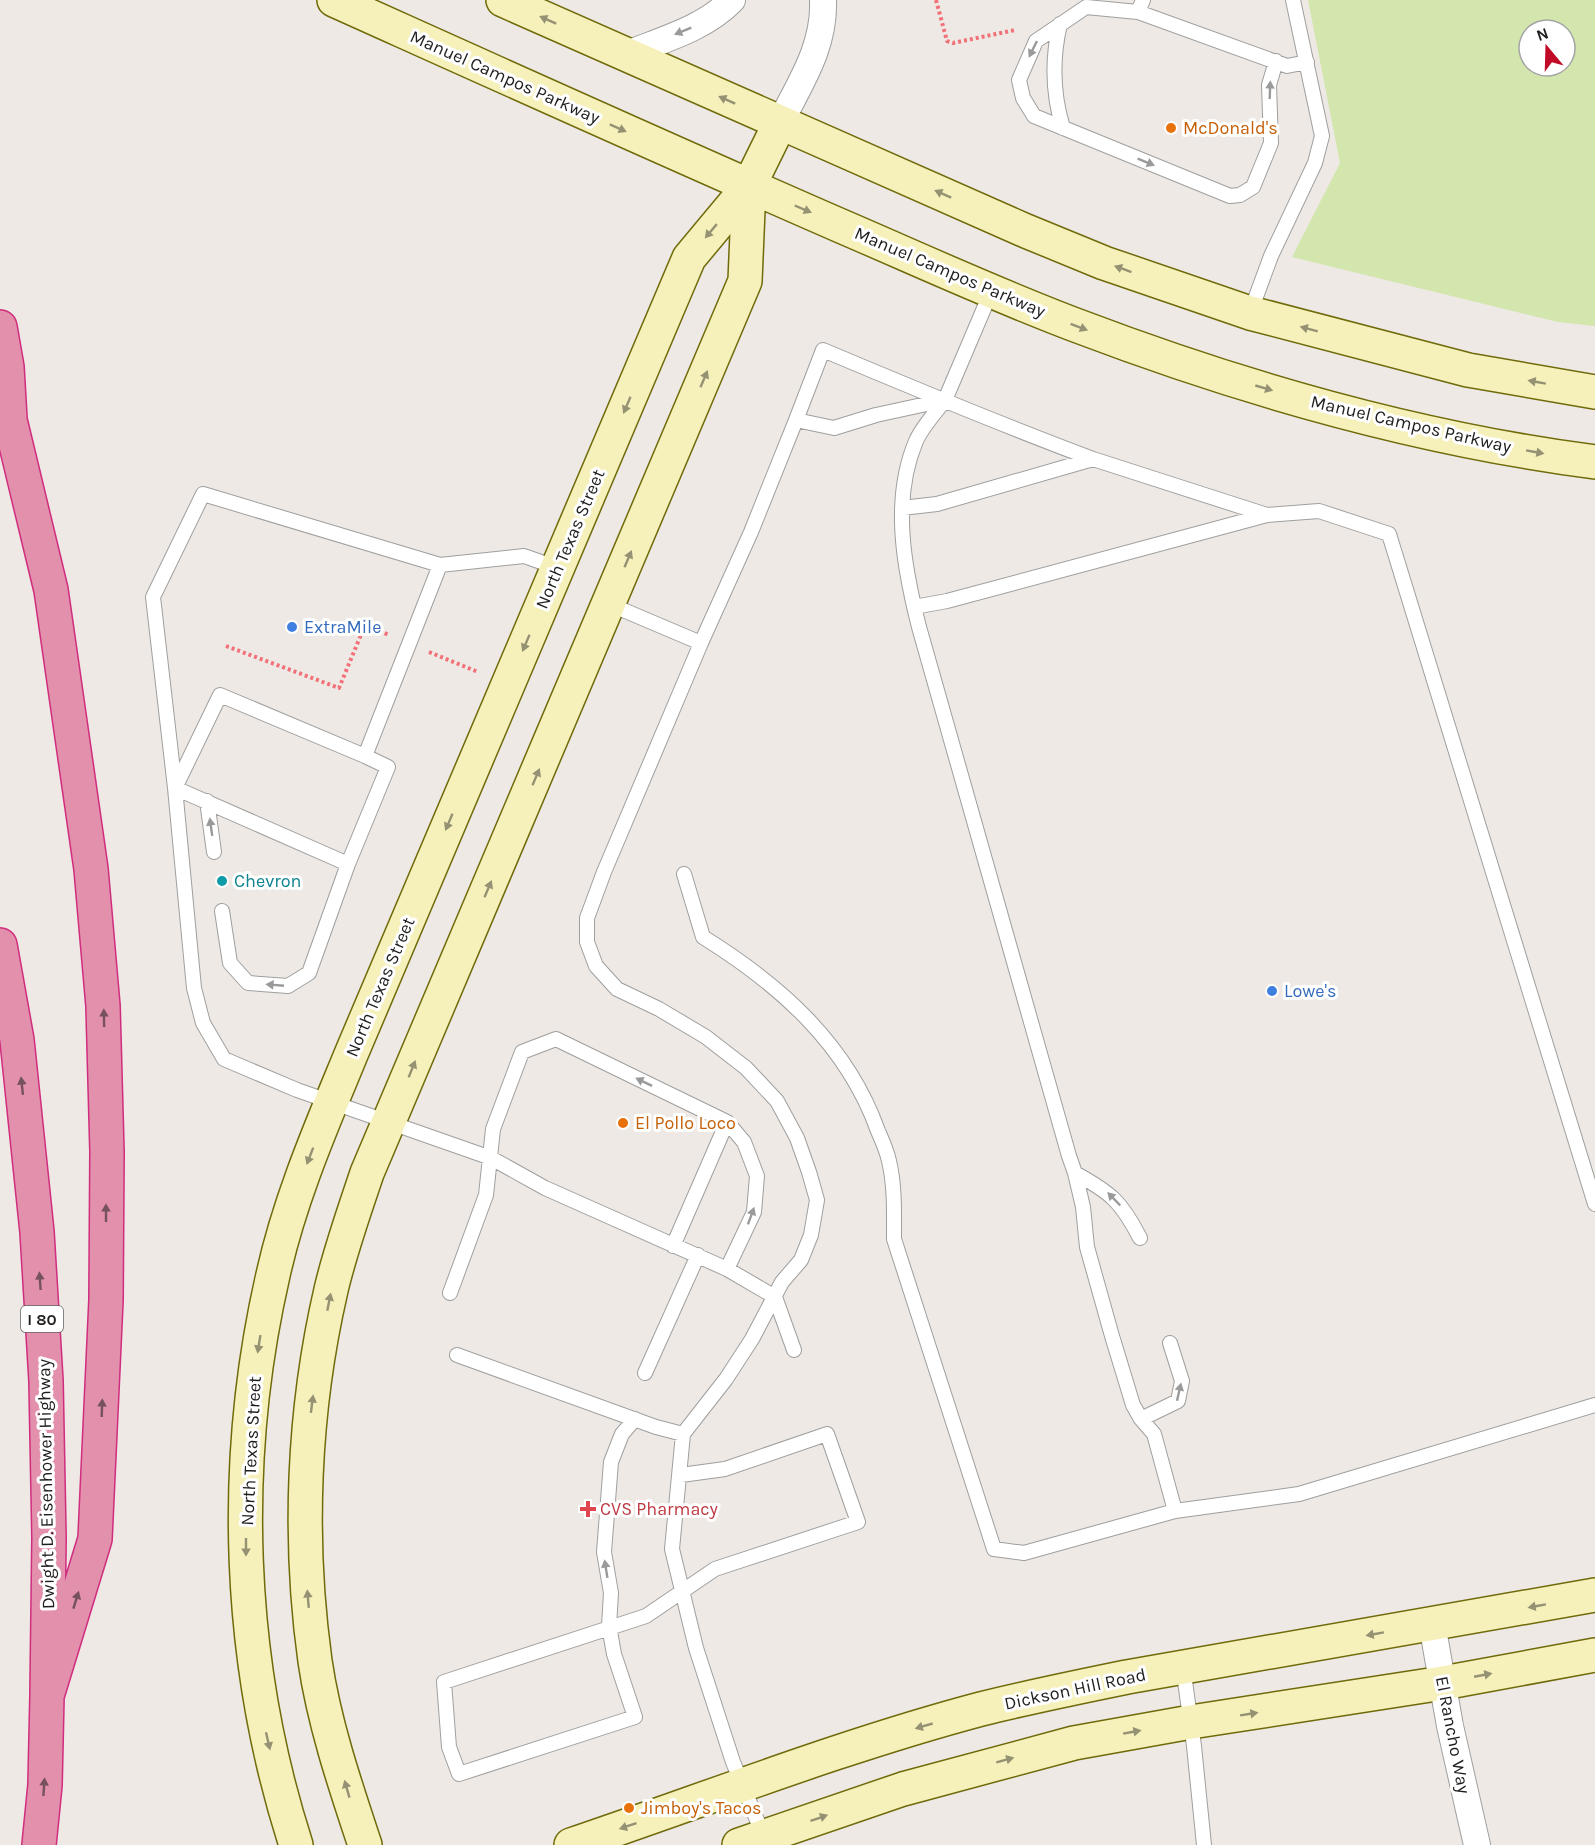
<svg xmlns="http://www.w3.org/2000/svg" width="1595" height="1845" font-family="Karla,sans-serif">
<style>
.grass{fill:#d2e6ad;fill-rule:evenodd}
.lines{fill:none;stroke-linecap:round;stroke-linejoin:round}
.lane-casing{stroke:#9f9f9f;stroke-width:16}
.street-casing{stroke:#9f9f9f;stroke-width:28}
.secondary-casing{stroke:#6f6a0a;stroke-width:36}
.highway-casing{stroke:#d02d7e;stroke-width:36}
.path{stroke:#f27178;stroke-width:4;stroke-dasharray:3 3;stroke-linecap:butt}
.lane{stroke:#fff;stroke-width:14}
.street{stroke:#fff;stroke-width:26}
.secondary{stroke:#f6f0bb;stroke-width:33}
.highway{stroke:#e290ac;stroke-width:33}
.oneway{fill:#959274}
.oneway2{fill:#9a9a9a}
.oneway3{fill:#76515e}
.food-dot{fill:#e8710a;stroke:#fff;stroke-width:2}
.shop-dot{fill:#3f7fe0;stroke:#fff;stroke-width:2}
.culture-dot{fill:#0f9aa8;stroke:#fff;stroke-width:2}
.health-dot{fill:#e0444e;stroke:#fff;stroke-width:2}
.labels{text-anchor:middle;stroke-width:6;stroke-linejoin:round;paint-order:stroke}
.shield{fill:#fff;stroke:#626262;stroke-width:1.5}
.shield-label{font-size:16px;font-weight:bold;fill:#1e1e1e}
.street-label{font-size:18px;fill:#1e1e1e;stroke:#fff}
.food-label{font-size:18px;fill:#c56008;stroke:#fff;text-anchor:start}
.shop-label{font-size:18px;fill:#366cbe;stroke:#fff;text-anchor:start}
.culture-label{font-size:18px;fill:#0d838f;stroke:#fff;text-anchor:start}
.health-label{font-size:18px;fill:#be3a42;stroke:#fff;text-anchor:start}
</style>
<rect width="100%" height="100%" fill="#eee9e4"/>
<path class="grass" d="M1308,0H1595V326L1558,322L1292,257L1340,163ZM1529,30H1565V66H1529Z"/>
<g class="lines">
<g class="lane-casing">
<path id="lane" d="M1143,0L1138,12L1287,66L1307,62
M1138,12L1086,7L1036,41L1019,80L1023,98L1034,116L1230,196L1240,195L1253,187L1271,143L1269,85L1276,61
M1060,24C1052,58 1053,95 1063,128
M1250,313L1271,256L1315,163L1322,136L1293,0
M796,420L823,350C913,388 1002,425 1093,459L937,504L902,508
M1267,515L1319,511L1389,534L1595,1204
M558,568L524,556L440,565L203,494L153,597L175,788L194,988L203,1023L224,1059L297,1090L491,1158L545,1188L727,1269L775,1297L794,1350
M609,604L701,643
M914,607L947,601L1267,515L1093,459
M207,801L214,852
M348,864L388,767L365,756
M684,874L703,937C780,985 847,1044 878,1131C882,1140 887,1151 889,1161C895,1186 894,1213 894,1239L994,1549L1024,1553L1175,1511L1154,1434L1141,1419L1133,1405L1112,1336L1087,1247L1083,1207L1075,1173L1069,1156L919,627C904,568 891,500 916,441C922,427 936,412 945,400
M222,911L230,963L248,983L288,986L309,973L348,864L175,788L220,695L365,756L440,565
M1075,1173C1111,1193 1121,1201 1140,1238
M673,1246L727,1122
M450,1293L486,1195L493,1129L522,1052L556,1039L727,1122L744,1142L757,1176L754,1212L727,1269
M457,1355L656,1427L683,1434
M645,1373L698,1255
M635,1419L622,1434L611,1462L604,1552L611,1593L609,1626L614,1654L635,1717L459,1774L449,1747L444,1682L646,1616L715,1569L858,1522L827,1434L725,1469L681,1475
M1141,1419L1178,1401L1182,1381L1170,1343
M1175,1511L1299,1494L1595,1405
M1183,1667L1194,1746L1204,1845
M764,1837L733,1762L696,1648L672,1549L683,1434L726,1379L752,1339L782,1282L801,1260L811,1235L817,1200L809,1172L797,1138L777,1101L746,1068L706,1037L659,1009L617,989L596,966L587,942V918L604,872L701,643L751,532L796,420L834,428L876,415L945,400L991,292"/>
</g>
<g class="street-casing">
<path id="street" d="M625,55C661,40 704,29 732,0
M780,123C800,83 825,47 823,0
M1432,1624L1450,1726L1477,1845"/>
</g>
<g class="secondary-casing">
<path id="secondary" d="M334,0C503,76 671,152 841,226C920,260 998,296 1078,326C1244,389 1419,439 1595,462
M503,0L1026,231L1104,263L1250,313L1468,370L1595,392
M296,1845C237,1662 230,1462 273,1275C290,1198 322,1125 352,1052L689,258L749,186L780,123
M365,1845C345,1785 324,1723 315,1661C298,1539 303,1411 331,1290C340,1251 354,1212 367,1173L745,281L749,186
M571,1845C707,1799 842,1746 981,1709C1029,1697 1078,1687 1127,1677L1595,1595
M739,1845L903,1789L1074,1743L1191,1722L1443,1683L1595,1655"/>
</g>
<g class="highway-casing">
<path id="highway" d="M0,327L7,367L10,419
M0,396L10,420L51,590L91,869L103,1006L107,1152L106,1300L95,1539L47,1696
M0,945L17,1040L37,1232L46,1381L49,1538L47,1696L45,1785L39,1845"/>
</g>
<path class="path" d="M936,0L947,41L953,43L1015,30
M226,646L339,688L365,625L389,635
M429,652L478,672"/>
<use href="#lane" class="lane"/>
<use href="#street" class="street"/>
<use href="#secondary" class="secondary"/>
<use href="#highway" class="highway"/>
</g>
<defs><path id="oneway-solid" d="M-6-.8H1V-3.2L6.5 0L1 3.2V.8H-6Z" transform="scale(1.5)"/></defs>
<g class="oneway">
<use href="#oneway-solid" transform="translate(548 20) rotate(-156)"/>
<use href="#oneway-solid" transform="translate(727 100) rotate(-156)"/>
<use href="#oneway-solid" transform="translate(618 128) rotate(24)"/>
<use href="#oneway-solid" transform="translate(943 194) rotate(-156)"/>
<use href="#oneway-solid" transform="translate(803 209) rotate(23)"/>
<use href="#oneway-solid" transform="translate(711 231) rotate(130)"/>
<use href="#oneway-solid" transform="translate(1123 269) rotate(-160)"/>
<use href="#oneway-solid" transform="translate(1079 327) rotate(21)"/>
<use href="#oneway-solid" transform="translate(1309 329) rotate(-165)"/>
<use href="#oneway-solid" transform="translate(704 379) rotate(-67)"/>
<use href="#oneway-solid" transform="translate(1537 382) rotate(-170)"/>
<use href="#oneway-solid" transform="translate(1264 388) rotate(16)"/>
<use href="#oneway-solid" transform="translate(627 405) rotate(113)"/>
<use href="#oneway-solid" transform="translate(1535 452) rotate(10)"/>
<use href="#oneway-solid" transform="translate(628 559) rotate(-67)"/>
<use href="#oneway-solid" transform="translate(526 643) rotate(113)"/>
<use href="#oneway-solid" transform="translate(536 777) rotate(-67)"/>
<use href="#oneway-solid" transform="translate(449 822) rotate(113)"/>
<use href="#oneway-solid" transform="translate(488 889) rotate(-67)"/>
<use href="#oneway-solid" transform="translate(412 1069) rotate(-68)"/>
<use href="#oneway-solid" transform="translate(310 1156) rotate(111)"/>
<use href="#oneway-solid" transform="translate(329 1302) rotate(-79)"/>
<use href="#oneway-solid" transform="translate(259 1344) rotate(99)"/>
<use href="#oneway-solid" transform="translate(312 1404) rotate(-83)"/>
<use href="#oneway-solid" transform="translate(246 1547) rotate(90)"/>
<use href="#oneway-solid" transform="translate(308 1599) rotate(-95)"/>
<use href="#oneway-solid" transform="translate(1537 1606) rotate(170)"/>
<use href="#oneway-solid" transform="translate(1375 1634) rotate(170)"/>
<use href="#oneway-solid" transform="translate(1483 1675) rotate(-11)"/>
<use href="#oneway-solid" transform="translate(1249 1714) rotate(-9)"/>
<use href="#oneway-solid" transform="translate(924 1726) rotate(164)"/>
<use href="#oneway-solid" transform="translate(1132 1732) rotate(-10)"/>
<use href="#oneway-solid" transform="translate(268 1741) rotate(77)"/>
<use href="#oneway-solid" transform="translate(1005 1760) rotate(-15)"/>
<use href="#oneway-solid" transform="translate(347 1789) rotate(-106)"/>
<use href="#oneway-solid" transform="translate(819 1818) rotate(-19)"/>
<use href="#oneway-solid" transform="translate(628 1826) rotate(161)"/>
</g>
<g class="oneway2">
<use href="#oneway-solid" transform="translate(683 31) rotate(158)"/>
<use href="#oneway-solid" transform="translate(1033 49) rotate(116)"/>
<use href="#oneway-solid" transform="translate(1270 90) rotate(-88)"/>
<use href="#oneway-solid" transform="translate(1146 162) rotate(22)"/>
<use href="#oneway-solid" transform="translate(211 827) rotate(-98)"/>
<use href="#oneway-solid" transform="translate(275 985) rotate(-175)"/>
<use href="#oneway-solid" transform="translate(644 1082) rotate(-154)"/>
<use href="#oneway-solid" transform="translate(1114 1199) rotate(-134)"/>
<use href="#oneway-solid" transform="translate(751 1216) rotate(-70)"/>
<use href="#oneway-solid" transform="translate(1179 1392) rotate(-77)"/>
<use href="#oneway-solid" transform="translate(606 1569) rotate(-99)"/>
</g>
<g class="oneway3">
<use href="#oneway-solid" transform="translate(104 1018) rotate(-91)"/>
<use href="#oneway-solid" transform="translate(22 1086) rotate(-96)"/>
<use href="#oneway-solid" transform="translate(106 1213) rotate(-90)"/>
<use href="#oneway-solid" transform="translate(40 1281) rotate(-94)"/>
<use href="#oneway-solid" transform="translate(102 1408) rotate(-88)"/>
<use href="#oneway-solid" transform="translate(76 1600) rotate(-73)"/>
<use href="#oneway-solid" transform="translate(44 1787) rotate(-86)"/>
</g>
<g class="food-dot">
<circle cx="1171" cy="128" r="6"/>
<circle cx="623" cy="1123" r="6"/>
<circle cx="629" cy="1808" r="6"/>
</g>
<g class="shop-dot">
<circle cx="292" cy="627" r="6"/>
<circle cx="1272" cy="991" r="6"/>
</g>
<circle class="culture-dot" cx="222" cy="881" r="6"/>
<path class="health-dot" d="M585 1500h6v6h6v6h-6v6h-6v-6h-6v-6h6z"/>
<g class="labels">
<rect class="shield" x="21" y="1306" width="42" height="26" rx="4.5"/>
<g class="shield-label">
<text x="42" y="1325">I 80</text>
</g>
<g class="street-label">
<text transform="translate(505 77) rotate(24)" y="6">Manuel Campos Parkway</text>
<text transform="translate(950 272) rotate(23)" y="6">Manuel Campos Parkway</text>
<text transform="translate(1411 424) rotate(13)" y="6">Manuel Campos Parkway</text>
<text transform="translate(570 539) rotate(-67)" y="6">North Texas Street</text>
<text transform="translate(380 987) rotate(-67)" y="6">North Texas Street</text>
<text transform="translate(251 1451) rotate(-87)" y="6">North Texas Street</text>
<text transform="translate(46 1484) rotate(-91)" y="6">Dwight D. Eisenhower Highway</text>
<text transform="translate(1075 1689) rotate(-12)" y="6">Dickson Hill Road</text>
<text transform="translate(1453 1735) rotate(79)" y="6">El Rancho Way</text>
</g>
<g class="food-label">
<text x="1183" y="134">McDonald's</text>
<text x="635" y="1129">El Pollo Loco</text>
<text x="641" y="1814">Jimboy's Tacos</text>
</g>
<g class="shop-label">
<text x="304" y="633">ExtraMile</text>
<text x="1284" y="997">Lowe's</text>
</g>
<g class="culture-label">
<text x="234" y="887">Chevron</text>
</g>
<g class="health-label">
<text x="600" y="1515">CVS Pharmacy</text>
</g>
</g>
<g transform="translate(1547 48) rotate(341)"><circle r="28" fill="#ffffff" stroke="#a5a5a5" stroke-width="1.5"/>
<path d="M0-4.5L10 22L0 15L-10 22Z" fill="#c10a27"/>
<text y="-9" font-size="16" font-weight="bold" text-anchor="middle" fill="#1e1e1e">N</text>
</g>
</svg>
